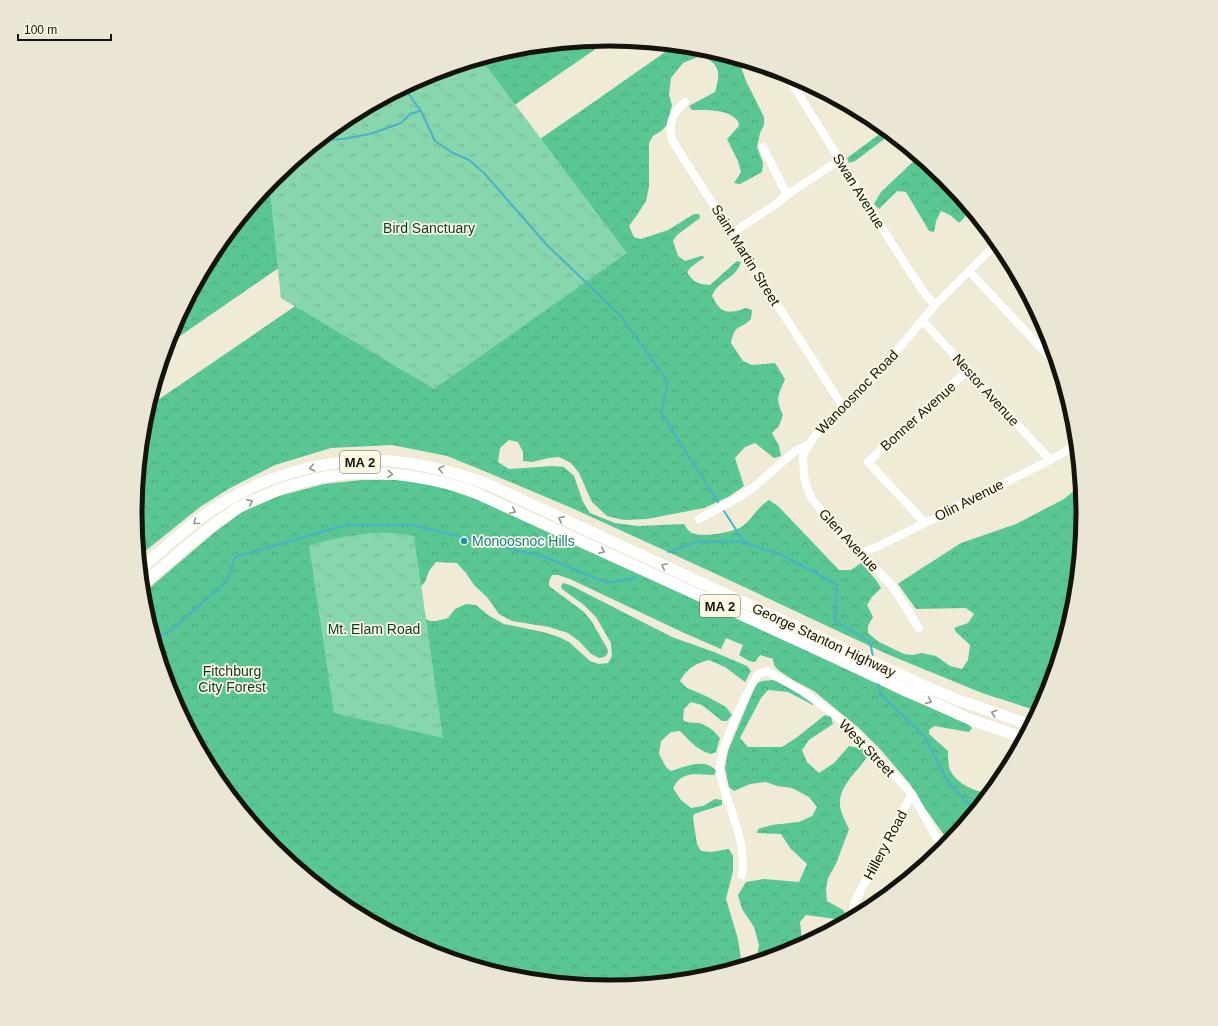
<svg xmlns="http://www.w3.org/2000/svg" width="1218" height="1026" font-family="Helvetica,sans-serif">
<style>
.forest{fill:url(#forest-crowns)}
.park{fill:url(#park-tufts)}
.lines{fill:none;stroke-linecap:round;stroke-linejoin:round}
.stream{stroke:#48b2c8;stroke-width:2}
.minor{stroke:#fff;stroke-width:8}
.highway{stroke:#fff;stroke-width:11}
.oneway{stroke:#959592}
.culture-dot{fill:#0f9aa8;stroke:#fdf8e4;stroke-width:1.5}
.labels{text-anchor:middle;stroke-width:3.5;stroke-linejoin:round;paint-order:stroke}
.shield{fill:#fdf8e4;stroke:#5a584d;stroke-width:1}
.shield-label{font-size:13px;font-weight:bold;fill:#14130c}
.street-label{font-size:14px;fill:#14130c;stroke:#fdf8e4}
.park-label{font-size:14px;fill:#083924;stroke:#fdf8e4}
.culture-label{font-size:14px;fill:#0d838f;stroke:#fdf8e4;text-anchor:start}
.rim{fill:none;stroke:#14130c;stroke-width:5}
</style>
<defs>
<pattern id="forest-crowns" width="20" height="18" patternUnits="userSpaceOnUse"><rect width="20" height="18" fill="#59c693"/><path d="M2 6a3 3 0 1 1 6 0M12 15a3 3 0 1 1 6 0" fill="none" stroke="#4da97e"/></pattern>
<pattern id="park-tufts" width="24" height="20" patternUnits="userSpaceOnUse"><rect width="24" height="20" fill="#87d6ad"/><path d="M3 7l-1-3M5 7V3M7 7l1-3M15 17l-1-3M17 17v-4M19 17l1-3" fill="none" stroke="#74b794"/></pattern>
</defs>
<rect width="100%" height="100%" fill="#efebd7"/>
<path class="forest" d="M610,39L167,345L171,331L215,249L274,178L346,119L428,75L517,48Z
M675,45L702,48L736,59L740,64L746,81L764,117V125L760,133L757,147L763,163L762,172L740,184L734,183L741,172L738,161L727,139L739,126C739,125 738,120 737,120C728,109 705,110 692,110L689,106L715,92C721,72 720,63 700,56L683,63L671,78L669,95L672,105L667,125L661,131L653,136L649,143V187L646,201L637,215L629,226L634,237L641,239L668,230L694,214H699L700,218L677,235L673,241L678,256L685,261L701,256L705,257L692,266L687,272C694,283 698,284 710,285L737,261L741,262C736,279 718,280 712,296C714,299 716,304 719,307C726,315 738,311 746,308L752,310L751,319C739,331 735,323 731,343L743,361L752,365L775,363L785,379C778,396 775,398 783,415L779,426L772,433L779,446L781,456L774,458L755,443L745,447L735,458L744,486L728,497L704,508L647,519L624,520L607,516L592,502L579,473L571,463L559,457L549,458L532,462L523,461V452L518,442L509,440L500,448L498,462L509,469L553,466L564,467L574,476L583,502L590,513L615,523L638,526L684,524C686,527 689,532 692,533C702,538 735,532 743,526C753,518 758,506 769,500L778,506L839,570H851L861,563L876,580L881,588L872,597L867,605L873,617L868,626V633L879,642L904,654L913,655L922,653L936,656L950,666L962,669L968,660L970,645L956,632L954,628L968,623L974,614L966,608L916,609L898,584L902,581L961,543L1016,524L1064,499L1080,486L1083,513L1074,606L1047,695L1038,711L982,693L887,654L727,579L574,509L489,473L447,456L392,445L331,448L275,465L230,488L200,507L139,556L135,513L144,420L149,406L591,104Z
M885,130L891,134L855,161L849,163L847,158Z
M918,157L944,178L970,209L964,218L959,223L950,215L941,211L936,221L934,232L929,231L906,192L897,191L879,209L874,204L881,192Z
M362,480H403L438,486L493,505L581,548L799,647L903,696L968,724L972,728L969,732L934,726L929,730V734L948,751C948,757 948,765 950,770C957,784 975,792 989,793L949,842L922,804L910,784L881,750L859,728L814,691L793,680L778,670L774,665L773,659L760,655L755,662L749,661L739,655L743,645L726,638L721,649L682,632L570,579L558,575H552L549,581V586L584,612L592,622L608,650L607,655L604,657L599,658L591,654L579,641L568,633L549,627L512,621L499,614L487,597L474,585L466,573L457,563L436,562L429,571L425,582L418,590V615L430,621H436L448,618L455,609L466,604L476,605L488,615L504,624L543,632L559,637L569,642L590,661L599,664L608,663L612,656L611,643L596,617L584,605L562,589L561,586L563,583L570,585L672,637L714,652L747,666L751,671L745,682L725,667L709,660C694,664 688,668 680,681L687,688L706,696L726,707L732,715L727,721H722L702,705L691,702L684,709L683,720C689,724 693,722 699,723C709,726 714,731 720,738L716,752L711,754C698,751 690,741 680,731L671,732L661,741L659,754L666,767L671,771C685,767 705,757 716,771L714,775C697,775 682,770 673,788L681,800L691,808L703,806L715,799L722,800V805L694,814L693,818L697,844L701,851L711,852L729,849L733,856V871L726,899L738,939L742,966L701,978L609,987L516,978L427,951L345,907L274,848L215,776L171,694L144,605L143,595L154,584L215,532L242,512L279,496L324,484Z
M773,680L789,687L814,702L813,705L788,692L768,690L761,698L740,738L748,747H782L796,738L825,715L831,717L833,724L809,740L802,750L807,762L819,773L834,763L849,746L863,749L867,757C856,774 835,788 841,811C843,817 846,823 849,829L836,864L828,878L826,889L827,901L843,910L847,915L843,920L806,915L800,922L802,940L805,943L790,951L756,961L759,945L754,927L742,909L738,895L746,882L764,879L799,882L807,864L790,848L781,834L757,833L758,829L772,825L799,822L812,816L817,807L809,797L792,788L777,786L766,782L750,784L734,791L729,787L725,768L728,751L756,684L762,681Z"/>
<path class="park" d="M481,59L627,253L434,389L281,298L269,184L274,178L346,119L428,75Z
M371,533H393L414,536L443,738L334,713L309,546C330,539 350,535 371,533Z"/>
<g class="lines">
<path class="stream" d="M404,88L421,111L435,141L453,153L469,160L484,173L547,245L620,315L668,382L661,413L718,502
M319,140L343,139L370,134L401,123L410,114L420,111
M724,511L744,542
M668,552L699,541L744,542L782,555L837,585L835,621L870,642L873,657
M154,639L171,630L227,581L235,557L345,525H412L545,557L607,583L635,578
M878,681L880,694L924,736L950,785L975,811"/>
<path class="minor" d="M786,74L903,261L925,294L935,305
M685,102C672,113 667,126 673,142L843,407
M763,147L787,195
M732,233L773,206L791,192L840,160
M969,271L1057,365
M923,321L1050,460
M699,519L741,496L754,487L795,451L808,445
M925,523L868,462L968,370
M862,553L881,545L1056,457L1076,445
M919,628L892,586L824,514L812,499L807,488L804,476L803,455L814,437L880,371L935,305L997,243
M742,875C746,852 737,827 730,806C726,794 721,783 720,770C719,748 746,694 758,674L767,671L802,691L834,714L858,736L912,794L943,849
M851,918L855,901L912,794"/>
<path class="highway" d="M140,569C167,546 193,521 223,503C270,473 335,457 391,461C424,464 454,472 485,483L929,688L958,700L1031,725
M142,585C171,560 200,533 232,512C241,505 252,501 262,497C332,465 395,468 467,489L969,719L1024,738"/>
</g>
<defs><path id="oneway-chevron" d="M-2-3.5L2.5 0L-2 3.5" fill="none" stroke-width="1.6" stroke-linecap="round" stroke-linejoin="round"/></defs>
<g class="oneway">
<use href="#oneway-chevron" transform="translate(312 468) rotate(169)"/>
<use href="#oneway-chevron" transform="translate(441 469) rotate(-167)"/>
<use href="#oneway-chevron" transform="translate(390 474) rotate(5)"/>
<use href="#oneway-chevron" transform="translate(250 502) rotate(-24)"/>
<use href="#oneway-chevron" transform="translate(513 511) rotate(25)"/>
<use href="#oneway-chevron" transform="translate(561 519) rotate(-155)"/>
<use href="#oneway-chevron" transform="translate(196 522) rotate(142)"/>
<use href="#oneway-chevron" transform="translate(602 551) rotate(25)"/>
<use href="#oneway-chevron" transform="translate(664 566) rotate(-155)"/>
<use href="#oneway-chevron" transform="translate(929 701) rotate(24)"/>
<use href="#oneway-chevron" transform="translate(994 713) rotate(-162)"/>
</g>
<circle class="culture-dot" cx="464" cy="541" r="4"/>
<g class="labels">
<g class="shield">
<rect x="340" y="451" width="40" height="22" rx="3"/>
<rect x="700" y="595" width="40" height="22" rx="3"/>
</g>
<g class="shield-label">
<text x="360" y="467">MA 2</text>
<text x="720" y="611">MA 2</text>
</g>
<g class="street-label">
<text transform="translate(859 191) rotate(58)" y="5">Swan Avenue</text>
<text transform="translate(746 255) rotate(58)" y="5">Saint Martin Street</text>
<text transform="translate(986 390) rotate(48)" y="5">Nestor Avenue</text>
<text transform="translate(857 392) rotate(-46)" y="5">Wanoosnoc Road</text>
<text transform="translate(918 416) rotate(-42)" y="5">Bonner Avenue</text>
<text transform="translate(969 500) rotate(-27)" y="5">Olin Avenue</text>
<text transform="translate(849 540) rotate(47)" y="5">Glen Avenue</text>
<text transform="translate(824 640) rotate(25)" y="5">George Stanton Highway</text>
<text transform="translate(867 748) rotate(46)" y="5">West Street</text>
<text transform="translate(885 845) rotate(-62)" y="5">Hillery Road</text>
</g>
<g class="park-label">
<text x="429" y="233">Bird Sanctuary</text>
<text x="374" y="634">Mt. Elam Road</text>
<text x="232" y="676">Fitchburg<tspan x="232" dy="16">City Forest</tspan></text>
</g>
<g class="culture-label">
<text x="472" y="546">Monoosnoc Hills</text>
</g>
</g>
<path d="M0 0H1218V1026H0ZM142 513a467 467 0 1 1 934 0a467 467 0 1 1-934 0Z" fill="#eae6d3" fill-rule="evenodd"/>
<path class="rim" d="M142 513a467 467 0 1 1 934 0a467 467 0 1 1-934 0Z"/>
<path d="M18 34v6h93v-6" fill="none" stroke="#14130c" stroke-width="2"/>
<text x="24" y="34" font-size="12" fill="#14130c" stroke="#fdf8e4" stroke-width="3" paint-order="stroke">100 m</text>
</svg>
